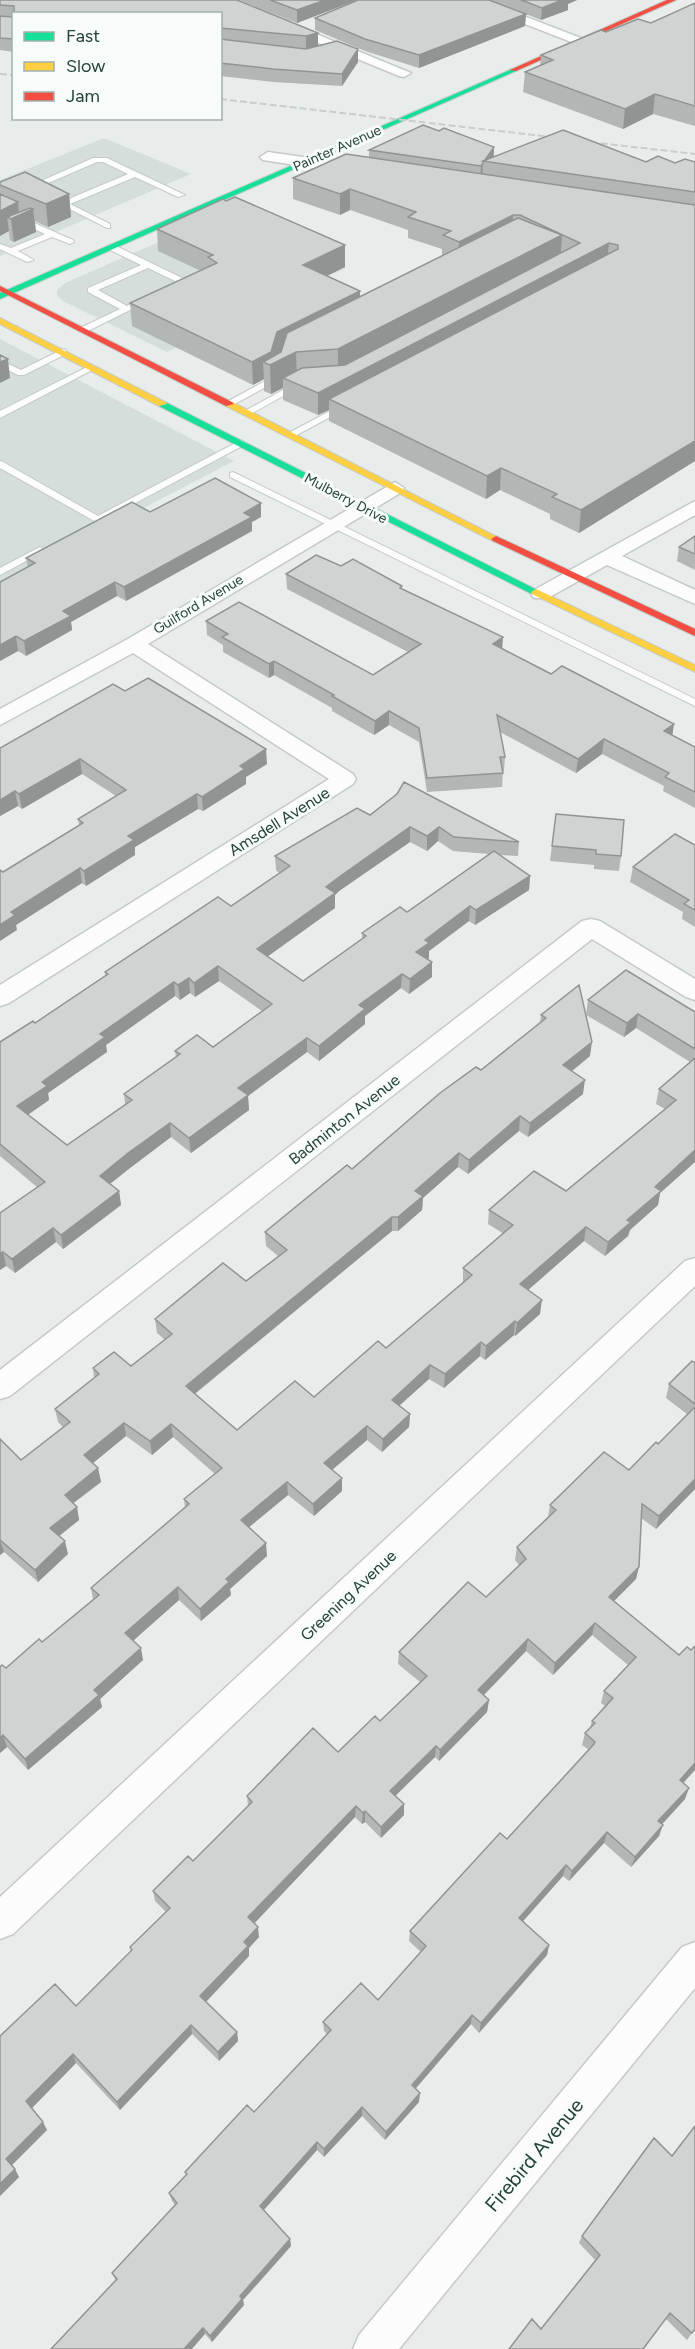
<svg xmlns="http://www.w3.org/2000/svg" width="695" height="2349" font-family="Figtree,sans-serif">
<style>
.built{fill:#d6dedb}
.lines{fill:none;stroke-linecap:round;stroke-linejoin:round}
.lane-casing{stroke:#c5cac8;stroke-width:2}
.street-casing{stroke:#c5cac8;stroke-width:3}
.fast-casing{stroke:#c3ccc9;stroke-width:2}
.slow-casing{stroke:#c3ccc9;stroke-width:2}
.jam-casing{stroke:#c3ccc9;stroke-width:2}
.lane{fill:#fcfcfc;fill-rule:evenodd}
.street{fill:#fcfcfc;fill-rule:evenodd}
.fast{fill:#16e098;fill-rule:evenodd}
.slow{fill:#ffcf43;fill-rule:evenodd}
.jam{fill:#f24e42;fill-rule:evenodd}
.rail{stroke:#c9cdcc;stroke-width:2;stroke-dasharray:7 3;stroke-linecap:butt}
.wall{fill:#b2b6b5;fill-rule:evenodd}
.shaded-wall{fill:#919493}
.building{fill:#cfd4d2;stroke:#919493;stroke-width:1.5;fill-rule:evenodd}
.labels{text-anchor:middle;stroke-width:6;stroke-linejoin:round;paint-order:stroke}
.far-street-label{font-size:14px;fill:#24423a;stroke:#f7fbf9}
.street-label{font-size:16px;fill:#24423a;stroke:#f7fbf9}
.near-street-label{font-size:20px;fill:#24423a;stroke:#f7fbf9}
</style>
<rect width="100%" height="100%" fill="#e8edeb"/>
<path class="built" d="M104,138L191,174L0,256V180Z
M225,213L346,268L167,352L63,301L57,295V290L65,283Z
M0,339L234,461L0,583Z"/>
<g class="lines">
<g class="lane-casing">
<path id="lane" d="M93,158H107L185,195L178,197L135,177L70,204L110,224V228H107L52,200L56,198L64,201L128,174L103,162H97L39,187L43,191L42,193H36L30,186Z
M0,208L73,240L74,242L70,244L52,237L18,251L34,260L27,262L0,249V244L11,248L45,234L0,213Z
M108,245H114L182,278V285L169,293H163V289L174,284L175,281L148,268L98,290L127,306L143,298L150,300L86,332H80V328L120,309L88,292V288L141,265L108,249Z
M63,349L66,350V354L24,375H18L0,366V360L21,370Z
M89,366L96,368L0,418V411Z
M278,374L281,375V379L231,406L223,404Z
M294,384L301,386L249,415L241,413Z
M341,405L349,407L293,437L285,435Z
M241,440L246,443L244,445L98,523L0,468V461L3,462L98,516Z
M233,472L695,699V706L230,477V473Z
M40,547L45,550L43,552L0,575V568Z"/>
</g>
<g class="street-casing">
<path id="street" d="M214,0H233L411,73L404,77L399,76Z
M463,0H482L586,40L579,44L574,43Z
M268,152L358,165L366,170L358,175L263,160L260,157Z
M395,482L404,488L402,492L148,644L353,774L356,779L353,784L9,1003L0,1006V985L329,779L133,653L0,725V709L126,640Z
M695,501V515L622,556L695,590V604L607,565L548,598H534L531,594L534,590Z
M591,919L600,921L695,979V1000L686,997L592,939L10,1396L0,1399V1370L582,921Z
M695,1258V1286L13,1934L0,1939V1897L685,1261Z
M695,1942V1988L399,2349H353L359,2335L682,1947Z"/>
</g>
<g class="fast-casing">
<path id="fast" d="M512,69L518,70L0,299V293Z
M159,402H165L541,592L536,595L532,594L159,406Z"/>
</g>
<g class="slow-casing">
<path id="slow" d="M0,318L165,402L167,404L159,406L0,324Z
M226,402H232L501,539L493,541L226,406Z
M536,589L695,665V672L532,594L531,592Z"/>
</g>
<g class="jam-casing">
<path id="jam" d="M667,0H676L516,71L510,70Z
M0,286L232,402L234,404L226,406L0,291Z
M496,536L695,629V636L493,541L491,539Z"/>
</g>
<use href="#lane" class="lane"/>
<use href="#street" class="street"/>
<use href="#fast" class="fast"/>
<use href="#slow" class="slow"/>
<use href="#jam" class="jam"/>
<path class="rail" d="M0,74L14,75
M220,99L560,138
M581,141L695,154"/>
</g>
<path class="wall" d="M0,0H237L318,33V46L306,49L284,46L306,49L337,41L358,49V62L342,86L273,82L220,76V14H14V52L0,50Z
M239,0H357L297,23Z
M358,0H577L568,4V10L541,20L526,14L525,26L419,68L365,51L315,30V18Z
M695,3V126L653,114L623,129L523,92L525,72L540,65L541,55L606,32L651,23Z
M439,131L494,147V157L675,163L695,162V461L579,533L550,519V514L500,490L486,499L329,421V410L318,415L283,400V388L271,394L264,391V379L253,385L132,326L130,303L201,271L158,251L157,229L345,245V267L327,276L360,296L442,256V249L408,238V230L350,210L340,215L293,199V178L369,158V150Z
M0,182L69,194L71,217L48,227L35,221L36,232L14,242L10,240L9,231L0,236Z
M150,512L261,517L252,522V531L126,601L117,596L71,622L72,630L26,656L18,651L0,661V582L28,567L26,558Z
M695,536V570L677,561L679,547Z
M341,566L402,586V589L502,648L695,747V808L663,791L664,786L602,754L576,773L500,732L505,757L504,771H503L502,787L427,792L419,742L389,725L374,735L332,711V708L274,675L269,678L223,652V645L207,635L206,621L373,675L408,652L287,589L286,574Z
M125,691L267,764L246,777V784L203,811L198,809L135,847V855L86,886L82,883L16,925L17,930L3,872L79,825L78,819L116,796L82,774L22,809L18,806L0,816V748Z
M397,794L519,842L518,856L500,855L530,876L529,890L475,925L469,921L429,951V958L427,959L432,977L409,994L401,988L365,1016V1024L319,1061L307,1052L248,1096L249,1110L191,1153L171,1137L130,1168L110,1184L119,1191L121,1205L63,1249L56,1242L15,1273L6,1266L0,1270V1213L37,1187L0,1156V1042L35,1023L105,976V972L231,906L279,873L276,870L275,856L370,815ZM438,841L453,851L489,854L407,912L362,933V939L303,981L267,957L335,908V895L339,891L410,842L427,851ZM219,981L262,1011L213,1047L175,1051L176,1057L124,1094L125,1104L67,1145L28,1115L49,1100L48,1093L107,1052L106,1045L175,996L180,1000L190,993L195,997Z
M556,814L621,856L619,871L594,869V865L550,861Z
M695,845V927L682,919L683,912L630,882L633,867Z
M579,985L590,1056L572,1071L583,1094L528,1137L519,1131L468,1174L458,1167L423,1198L422,1210L398,1231H392L195,1394L237,1430L314,1397L386,1348L463,1283V1268L504,1234L488,1224L489,1210L566,1191L665,1109L656,1104L659,1089L690,1062L636,1028L624,1037L586,1015L588,1000L695,1012V1162L660,1193L658,1205L630,1230L628,1236L605,1256L584,1241L528,1290L540,1314L515,1336L514,1335L485,1360L480,1356L444,1388L429,1379L399,1406L410,1414L409,1427L382,1452L367,1440L332,1470L342,1478V1491L314,1516L288,1495L249,1527L267,1556L230,1589L231,1595L201,1621L179,1600L133,1641L143,1660L100,1699L102,1707L28,1770L7,1747L0,1753L6,1668L42,1642L93,1599L91,1588L185,1508L184,1499L215,1474L173,1437L152,1455L126,1436L93,1463L98,1468L101,1482L73,1503L77,1507L79,1520L59,1536L68,1554L38,1582L4,1552L0,1555V1439L21,1460L63,1427L58,1422L55,1409L94,1378L93,1368L131,1366L165,1340L157,1333L155,1319L246,1281L278,1256L266,1246L265,1232L352,1169L481,1070L540,1023L541,1015Z
M695,1363V1489L656,1529L641,1518L636,1579L614,1601L679,1655L683,1783L685,1799L662,1824L659,1836L631,1867L604,1843L569,1881L563,1876L523,1921L549,1945L547,1955L479,2033L471,2024L415,2089L419,2102L385,2140L362,2116L324,2157L317,2150L264,2210L290,2239L291,2246L243,2300L244,2305L212,2342L205,2334L116,2281L112,2273L175,2205L172,2201L169,2193L186,2175L185,2172L254,2112L327,2034L324,2031L323,2022L378,2000L421,1952L409,1941L410,1931L507,1839L589,1750L582,1745L585,1733L590,1728L592,1721L605,1706L601,1703L604,1691L628,1665L592,1635L553,1675L526,1651L484,1695L489,1700L487,1712L439,1761L435,1757L395,1796L404,1815L381,1838L365,1822L362,1824L355,1817L254,1923L259,1937L249,1948V1956L206,2002L237,2032L238,2041L219,2061L192,2034L120,2110L76,2063L32,2108L47,2130L12,2165L19,2177L0,2196V2036L76,2006L131,1952L130,1947L166,1912L155,1901L153,1891L193,1861L248,1806L247,1796L338,1752L380,1721L420,1682L398,1664L399,1652L486,1597L519,1565L515,1560L517,1547L548,1517L550,1505L629,1470L658,1444L687,1414L666,1398L669,1384Z
M582,2236L695,2329L687,2340L666,2319L644,2349H509L541,2329L595,2260L579,2243Z"/>
<path class="shaded-wall" d="M325,0H357L297,23V10Z
M561,0H577L568,4V10L541,20L542,8Z
M526,14L525,26L419,68V55Z
M318,33V46L306,49V36Z
M358,49V62L342,86V74Z
M655,94L653,114L623,129L625,109Z
M494,147L493,162L484,161Z
M483,163L482,178L480,181L481,166Z
M350,189V210L340,215V194Z
M69,194L71,217L48,227L46,204Z
M18,202L19,215L33,209L36,232L14,242L11,219L7,217L9,231L0,236V211Z
M513,215L512,236L458,263L459,242Z
M562,235L560,263L338,378V349Z
M609,243L607,264L329,399V410L318,415V393Z
M345,245V267L304,287L303,265Z
M360,291V313L296,352L297,381L283,378V388L271,394L270,365L263,362L264,379L253,385L252,362L277,332Z
M8,359L10,378L0,383V362Z
M695,441V461L579,533L581,510Z
M501,468L500,490L486,499L487,476Z
M261,503V517L252,522V531L126,601L124,587L244,513Z
M115,582L117,596L71,622L72,630L26,656L24,641L63,611Z
M16,636L18,651L0,661V645Z
M503,637L502,652L493,644Z
M274,661V675L269,678V664Z
M389,711V725L374,735L375,721Z
M674,724L672,738L664,731Z
M604,739L602,754L576,773L578,759Z
M266,749L267,764L246,777V784L203,811L202,797L240,766Z
M80,759L82,774L22,809L19,794Z
M15,791L18,806L0,816V800Z
M197,794L198,809L135,847V855L86,886L84,871L128,836Z
M410,827V842L339,891L335,895V908L257,964V949L326,887L339,877Z
M439,827L438,841L427,851V836Z
M80,868L82,883L16,925L17,930L0,941V925L11,912Z
M530,876L529,890L475,925L476,910Z
M470,906L469,921L429,951V958L416,967V952L425,940Z
M432,962V977L409,994L410,979Z
M218,966L219,981L195,997L194,983Z
M402,974L401,988L365,1016V1024L319,1061V1046L359,1005Z
M189,978L190,993L180,1000L178,985Z
M174,982L175,996L106,1045L107,1052L48,1093L49,1100L20,1120L17,1106L42,1082L100,1034Z
M638,1014L636,1028L624,1037L627,1023Z
M307,1038V1052L248,1096L249,1110L191,1153L189,1138L238,1088Z
M592,1042L590,1056L561,1080L563,1065Z
M585,1080L583,1094L528,1137L530,1123Z
M520,1116L519,1131L468,1174L469,1160Z
M170,1123L171,1137L130,1168L102,1190L100,1176L128,1153Z
M695,1150V1162L660,1193L658,1205L630,1230L628,1236L605,1256L608,1242L655,1187Z
M459,1153L458,1167L423,1198L422,1210L398,1231V1217L415,1191Z
M119,1191L121,1205L63,1249L61,1235Z
M392,1217V1231L188,1399L186,1386Z
M586,1227L584,1241L519,1298L520,1284Z
M53,1228L56,1242L15,1273L12,1259Z
M3,1252L6,1266L0,1270V1254Z
M542,1300L540,1314L515,1336L517,1323Z
M515,1321L514,1335L485,1360L486,1346Z
M481,1342L480,1356L444,1388L445,1374Z
M430,1365L429,1379L391,1413L392,1400Z
M410,1414L409,1427L382,1452L383,1439Z
M124,1423L126,1436L87,1468L84,1455Z
M171,1424L173,1437L152,1455L150,1441Z
M367,1426V1440L325,1476L324,1463Z
M98,1468L101,1482L67,1508L65,1495Z
M342,1478V1491L314,1516L313,1504Z
M695,1479V1489L656,1529L659,1516Z
M287,1482L288,1495L242,1533L241,1520Z
M77,1507L79,1520L53,1541L50,1528Z
M0,1540L4,1552L0,1555Z
M65,1541L68,1554L38,1582L35,1570Z
M266,1543L267,1556L230,1589L231,1595L201,1621L200,1609L226,1579Z
M639,1567L636,1579L606,1609L609,1597Z
M178,1587L179,1600L127,1646L125,1633Z
M595,1623L592,1635L553,1675L555,1663Z
M528,1639L526,1651L477,1702L478,1690Z
M141,1648L143,1660L100,1699L102,1707L28,1770L25,1759L94,1690Z
M489,1700L487,1712L439,1761L440,1750Z
M3,1735L7,1747L0,1753V1738Z
M436,1746L435,1757L389,1802L390,1791Z
M695,1763V1770L676,1791L680,1780Z
M689,1788L685,1799L655,1832L658,1821Z
M404,1804V1815L381,1838V1827Z
M356,1806L355,1817L250,1928L248,1917Z
M365,1811V1822L362,1824L363,1813Z
M663,1825L659,1836L631,1867L635,1857Z
M607,1832L604,1843L569,1881L572,1871Z
M566,1865L563,1876L517,1928L519,1918Z
M258,1927L259,1937L249,1948V1956L202,2006L200,1996L244,1942Z
M549,1945L547,1955L479,2033L481,2023Z
M472,2015L471,2024L411,2094L412,2085Z
M191,2025L192,2034L120,2110L117,2102Z
M237,2032L238,2041L219,2061L218,2052Z
M73,2054L76,2063L30,2110L26,2101Z
M420,2093L419,2102L385,2140L386,2132Z
M362,2107V2116L324,2157V2149Z
M43,2122L47,2130L10,2167L6,2159Z
M317,2142V2150L261,2213L260,2206Z
M15,2169L19,2177L0,2196V2184Z
M290,2239L291,2246L243,2300L244,2305L212,2342L210,2336L240,2296Z
M203,2328L205,2334L192,2349H184Z"/>
<path class="building" d="M0,0H237L318,33L306,36L220,28V14H14V6L0,5Z
M270,0H325L297,10Z
M358,0H489L526,14L419,55L365,39L315,18Z
M521,0H562L542,8Z
M695,3V106L655,94L625,109L525,72L553,60L541,55L601,30L606,32L638,19L651,23Z
M0,16L14,17V39L0,38Z
M220,39L306,49L337,41L358,49L342,74L273,69L220,63Z
M423,125L439,131L444,128L494,147L485,160L483,161V163L481,166L369,150Z
M563,130L646,162L658,156L675,163L685,159L695,162V192L483,161Z
M346,154L695,205V441L581,510L552,497L557,494L501,468L487,476L329,399L618,249V245L609,243L318,393L283,378L302,368L345,365L580,243L520,215H513L459,242L443,235L451,231L408,217L416,212L350,189L340,194L293,178Z
M25,172L69,194L46,204L0,185V182Z
M0,194L18,202L0,211Z
M235,197L345,245L303,265L360,291L277,332L271,352L252,362L130,303L217,263L208,257L213,255L157,229L223,199L226,201Z
M30,208L33,209L11,219L7,217Z
M518,218L562,235L338,349L296,352L270,365L263,362L281,352L287,333Z
M0,355L8,359L0,362Z
M215,478L261,503L244,513L252,517L124,587L115,582L63,611L71,616L24,641L16,636L0,645V582L35,563L26,558L132,502L150,512Z
M695,536V554L679,547Z
M316,555L341,566L353,559L402,586L400,588L503,637L493,644L551,674L562,666L674,724L664,731L695,747V792L665,777L669,773L604,739L578,759L497,715L505,757H500L503,773L427,778L419,728L389,711L375,721L332,696L334,695L274,661L269,664L222,637L228,634L206,621L239,602L373,675L421,644L286,574Z
M148,678L266,749L240,766L245,769L202,797L197,794L128,836L134,840L84,871L80,868L11,912L15,915L0,925V870L3,872L83,823L78,819L126,790L80,759L19,794L15,791L0,800V748L113,684L125,691Z
M404,782L519,842L454,837L439,827L427,836L410,827L339,877L326,887L335,893L257,949L303,981L366,936L362,933L400,907L407,912L494,851L530,876L476,910L470,906L425,940L429,943L416,952L432,962L410,979L402,974L359,1005L365,1009L319,1046L307,1038L238,1088L248,1095L189,1138L170,1123L128,1153L100,1176L119,1191L61,1235L53,1228L12,1259L3,1252L0,1254V1213L45,1182L0,1144V1042L33,1021L35,1023L108,974L105,972L218,897L231,906L290,866L275,856L357,808L370,815L397,794ZM218,966L272,1004L213,1047L197,1035L175,1051L180,1054L124,1094L132,1100L67,1145L17,1106L47,1086L42,1082L105,1037L100,1034L174,982L178,985L189,978L194,983Z
M556,814L624,820L621,856L596,854V850L552,846Z
M675,834L695,845V910L684,904L689,900L633,867Z
M626,970L695,1012V1049L638,1014L627,1023L588,1000Z
M579,985L592,1042L563,1065L585,1080L530,1123L520,1116L469,1160L459,1153L415,1191L423,1196L398,1217H392L186,1386L237,1430L295,1381L314,1397L378,1341L386,1348L472,1275L463,1268L513,1225L489,1210L534,1171L566,1191L676,1100L659,1089L695,1058V1150L655,1187L661,1191L627,1220L631,1222L608,1242L586,1227L520,1284L542,1300L517,1323L515,1321L486,1346L481,1342L445,1374L430,1365L392,1400L410,1414L383,1439L367,1426L324,1463L342,1478L313,1504L287,1482L241,1520L266,1543L226,1579L229,1582L200,1609L178,1587L125,1633L141,1648L94,1690L99,1695L25,1759L3,1735L0,1738V1667L2,1665L6,1668L39,1639L42,1642L99,1595L91,1588L189,1504L184,1499L222,1468L171,1424L150,1441L124,1423L84,1455L98,1468L65,1495L77,1507L50,1528L65,1541L35,1570L0,1540V1439L21,1460L70,1422L55,1409L99,1374L93,1368L114,1352L131,1366L172,1334L155,1319L223,1263L246,1281L287,1250L265,1232L347,1165L352,1169L440,1093L476,1067L481,1070L546,1018L541,1015Z
M692,1361L695,1363V1404L669,1384Z
M695,1407V1479L659,1516L642,1504L639,1567L609,1597L679,1655L687,1647L691,1650L695,1646V1763L680,1780L689,1788L658,1821L663,1825L635,1857L607,1832L572,1871L566,1865L519,1918L549,1945L481,2023L472,2015L412,2085L420,2093L386,2132L362,2107L324,2149L317,2142L260,2206L290,2239L240,2296L242,2299L210,2336L203,2328L184,2349H51L117,2279L112,2273L177,2203L169,2193L187,2174L185,2172L247,2105L254,2112L331,2030L323,2022L361,1983L378,2000L426,1946L410,1931L500,1833L507,1839L594,1744L595,1742L585,1733L595,1723L592,1721L613,1698L604,1691L636,1657L595,1623L555,1663L528,1639L478,1690L489,1700L440,1750L436,1746L390,1791L404,1804L381,1827L365,1811L363,1813L356,1806L248,1917L258,1927L244,1942L248,1946L200,1996L237,2032L218,2052L191,2025L117,2102L73,2054L26,2101L43,2122L6,2159L15,2169L0,2184V2036L55,1984L76,2006L132,1950L130,1947L170,1908L153,1891L188,1856L193,1861L252,1802L247,1796L313,1728L338,1752L375,1716L380,1721L427,1676L399,1652L468,1582L486,1597L526,1559L517,1547L556,1510L550,1505L604,1452L629,1470L656,1442L658,1444Z
M695,2126V2329L692,2333L670,2313L643,2349H509L532,2319L541,2329L600,2255L582,2236L654,2138L672,2156Z"/>
<g class="labels">
<g class="far-street-label">
<text transform="translate(337 148) rotate(-24)" y="5">Painter Avenue</text>
<text transform="translate(346 498) rotate(28)" y="5">Mulberry Drive</text>
<text transform="translate(198 604) rotate(-31)" y="5">Guilford Avenue</text>
</g>
<g class="street-label">
<text transform="translate(279 821) rotate(-32)" y="6">Amsdell Avenue</text>
<text transform="translate(344 1119) rotate(-38)" y="6">Badminton Avenue</text>
<text transform="translate(348 1595) rotate(-43)" y="6">Greening Avenue</text>
</g>
<g class="near-street-label">
<text transform="translate(534 2155) rotate(-50)" y="7">Firebird Avenue</text>
</g>
</g>
<rect x="12" y="12" width="210" height="108" fill="#f7fbf9" stroke="#a3b1ad" stroke-width="1.5"/>
<rect x="24" y="32" width="30" height="9" fill="#16e098" stroke="#a3b1ad" stroke-width="1.5"/>
<text x="66" y="42" font-size="18" fill="#24423a">Fast</text>
<rect x="24" y="62" width="30" height="9" fill="#ffcf43" stroke="#a3b1ad" stroke-width="1.5"/>
<text x="66" y="72" font-size="18" fill="#24423a">Slow</text>
<rect x="24" y="92" width="30" height="9" fill="#f24e42" stroke="#a3b1ad" stroke-width="1.5"/>
<text x="66" y="102" font-size="18" fill="#24423a">Jam</text>
</svg>
